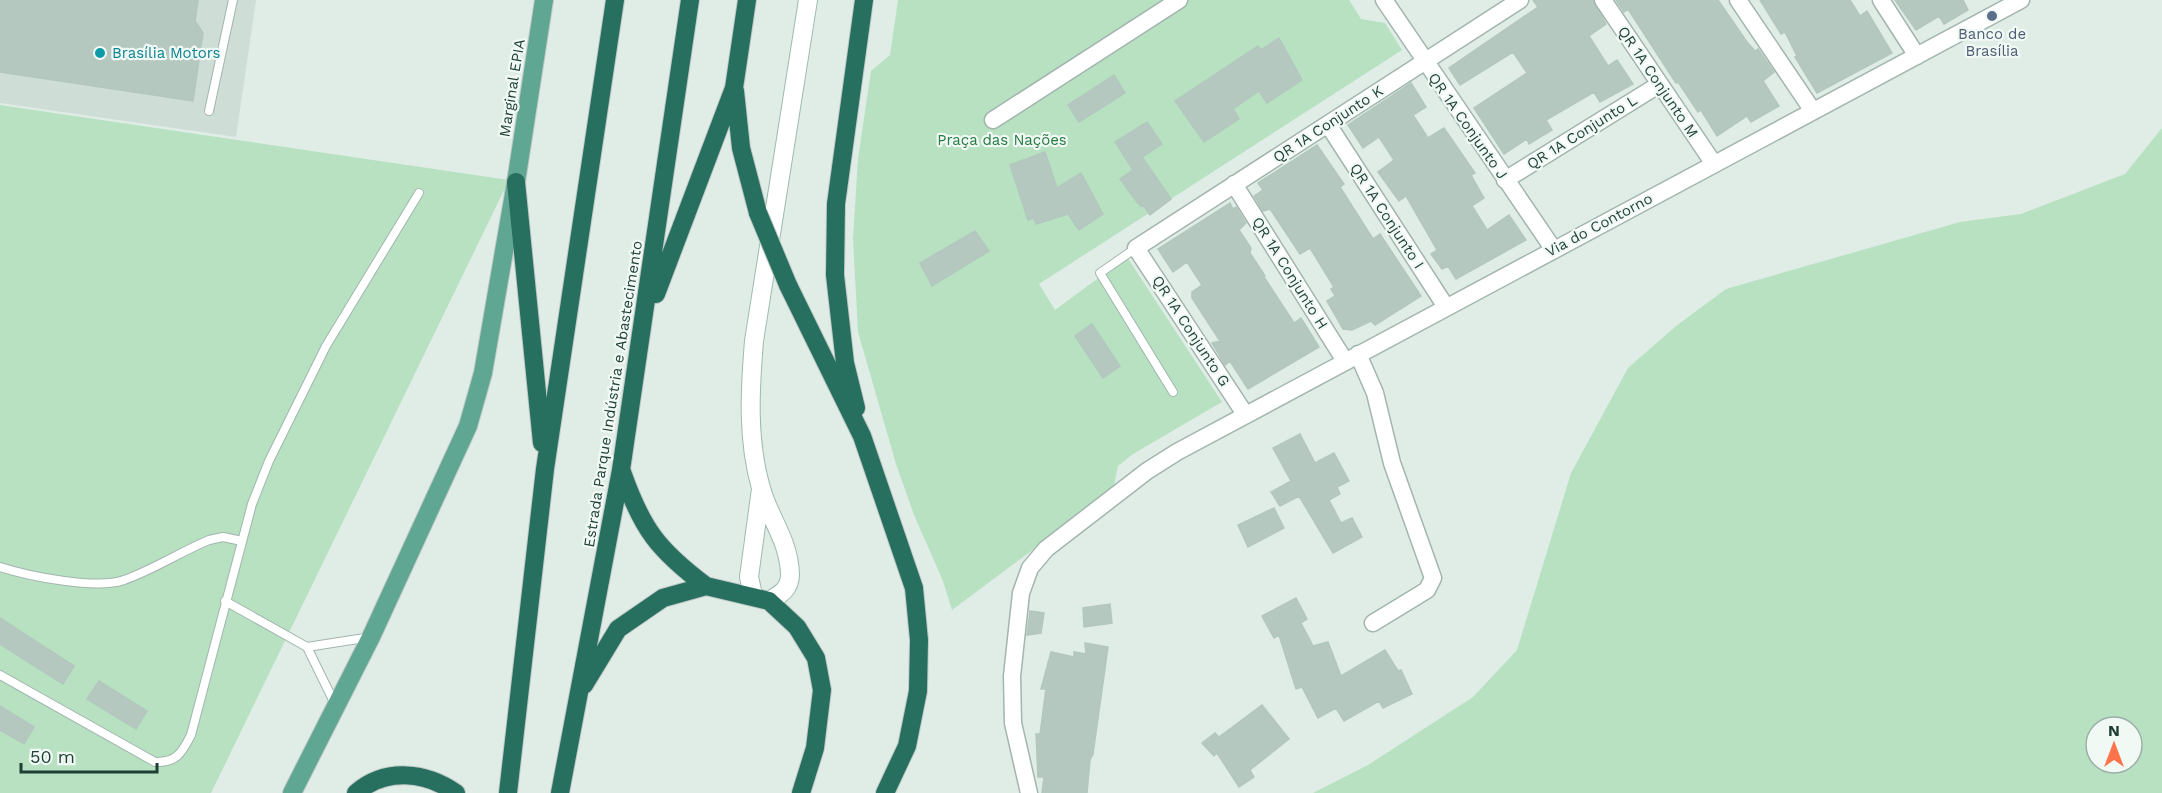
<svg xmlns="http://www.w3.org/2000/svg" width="2162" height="793" font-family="'Work Sans',sans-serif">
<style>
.built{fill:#ceddd6}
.green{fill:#b7e1c1;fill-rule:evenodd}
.building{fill:#b5c8c0;stroke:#b2c7be;stroke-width:1.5}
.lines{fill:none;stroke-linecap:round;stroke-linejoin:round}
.lane-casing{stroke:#a2b5ae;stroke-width:10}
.street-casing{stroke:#a2b5ae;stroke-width:19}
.secondary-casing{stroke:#9dbaaf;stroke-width:20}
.primary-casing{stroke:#c0c9c7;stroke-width:20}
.highway-casing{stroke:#c0c9c7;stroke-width:20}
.lane{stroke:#fff;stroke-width:8}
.street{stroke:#fff;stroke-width:16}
.secondary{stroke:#fff;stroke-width:18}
.primary{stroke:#60a793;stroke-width:18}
.highway{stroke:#276f5e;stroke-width:18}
.highway-bridge-casing{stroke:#c0c9c7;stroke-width:20;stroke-linecap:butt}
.highway-bridge{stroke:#276f5e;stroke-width:18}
.service-dot{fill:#5c6f8a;stroke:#f1f9f5;stroke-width:2}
.culture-dot{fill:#0f9aa8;stroke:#f1f9f5;stroke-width:2}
.labels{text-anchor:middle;stroke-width:4.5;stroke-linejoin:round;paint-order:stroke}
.service-label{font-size:15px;fill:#4e5e75;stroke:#f1f9f5}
.culture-label{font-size:15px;fill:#0d838f;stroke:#f1f9f5;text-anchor:start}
.street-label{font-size:15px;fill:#1f3f36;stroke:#f1f9f5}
.park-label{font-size:15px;fill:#257b43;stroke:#f1f9f5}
</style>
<rect width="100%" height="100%" fill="#e0ede7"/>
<path class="built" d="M0,0H256L236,137L0,103Z"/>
<path class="green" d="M898,0H1349L1361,19L1385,23L1402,50L1039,284L1055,310L1127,257L1222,402L1133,454L1118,466L1113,490L952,610L943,581L914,515L896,464L858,332L853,239L858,159L871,71L890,55Z
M0,105L509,180L211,793H0Z
M2162,128V793H1313L1368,765L1473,697L1517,650L1571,473L1628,368L1676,326L1726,289L1960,222L2021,214L2125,174ZM2096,727H2132V763H2096Z"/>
<path class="building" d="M0,0H198L195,21L203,33L193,101L0,72Z
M1533,0H1593L1606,24L1589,36L1608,66L1617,60L1633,84L1600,102L1594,92L1546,120L1552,130L1529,144L1527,139L1504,154L1474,108L1527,73L1513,52L1460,85L1449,68L1538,7Z
M1616,0H1718L1747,42L1755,51L1758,49L1774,72L1763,81L1779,106L1751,122L1747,116L1717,136L1701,110L1698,112L1678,82L1676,83L1628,9L1624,12Z
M1760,0H1850L1860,16L1867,11L1892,53L1817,93L1795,57L1797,56L1785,32L1781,34Z
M1895,0H1963L1968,10L1944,24L1939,16L1916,30Z
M1279,38L1302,80L1267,103L1259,91L1233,109L1239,119L1204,142L1175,101L1258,46L1261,50Z
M1114,75L1125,93L1079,122L1068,105Z
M1411,83L1426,107L1413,115L1428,138L1444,128L1475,173L1471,175L1484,198L1472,206L1487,230L1509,215L1526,240L1456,279L1448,266L1442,269L1431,254L1437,250L1406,196L1399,201L1378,172L1394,160L1379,137L1363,148L1348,125Z
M1147,122L1162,144L1142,157L1171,199L1150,215L1143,205L1141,206L1137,202L1120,179L1133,170L1115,142Z
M1317,145L1344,184L1340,187L1373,239L1380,234L1421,296L1375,325L1371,321L1352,330L1343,329L1327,301L1335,296L1331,289L1334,287L1310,248L1300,254L1270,209L1263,211L1254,196L1263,190L1258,183Z
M1045,152L1057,188L1081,173L1103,214L1079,230L1068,214L1036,224L1034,218L1028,220L1010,165Z
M1230,203L1233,209L1236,207L1246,223L1239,230L1251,248L1250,253L1265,276L1264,277L1294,323L1301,318L1319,347L1248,389L1230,361L1225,365L1212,343L1220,341L1192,298V292L1202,285L1187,262L1173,272L1158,249Z
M975,231L989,251L932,286L920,263Z
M1092,324L1120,366L1103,378L1075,336Z
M1300,434L1315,463L1334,453L1349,481L1337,487L1340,494L1329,500L1341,523L1352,518L1362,537L1333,553L1299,496L1280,506L1271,492L1291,481L1273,448Z
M1274,508L1284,528L1248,547L1238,525Z
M1296,598L1307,619L1301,623L1313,646L1328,642L1341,676L1385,650L1398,671L1401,670L1412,694L1383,708L1379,701L1344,721L1336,708L1318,718L1302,687L1296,689L1279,635L1274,638L1262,616Z
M1110,604L1112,623L1084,627L1083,608Z
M1030,611L1044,613L1041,633L1027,635Z
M0,618L74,666L63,684L0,644Z
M1085,643L1108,647L1093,754L1090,760L1087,793H1042L1044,777H1038L1036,734H1040L1046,689H1041L1051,652L1074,657V652L1086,654Z
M99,681L147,711L136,729L87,699Z
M1262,705L1289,739L1250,770L1254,777L1239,787L1217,753L1214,756L1202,743L1215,733L1219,737Z
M0,706L34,727L24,744L0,730Z"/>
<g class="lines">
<g class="lane-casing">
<path id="lane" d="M209,111L233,0
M1136,248L1100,273L1173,392
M0,567C28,576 97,590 124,580C153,570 180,552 209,540L223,537L242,541
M225,601L307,647L335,704
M307,647L371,637
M0,675L155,762C176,763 182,753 191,735L252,504L269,461L326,346L419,193"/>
</g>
<g class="street-casing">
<path id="street" d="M1384,0L1554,250
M1603,0L1714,164
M1738,0L1813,111
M1881,0L1917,56
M993,120L1179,0
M1329,126L1446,307
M1505,180L1660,84
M1234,184L1345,361
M1358,354L1375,393L1392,463L1433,578L1427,590L1373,623
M1245,414L1136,248L1520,0
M1029,793L1013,723L1012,676L1021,593L1030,568L1046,549L1147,471L1177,452L2021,0"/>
</g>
<g class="secondary-casing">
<path id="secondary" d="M753,595L749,577L761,489
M769,601C781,594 790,589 790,574C789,540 769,518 761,488C747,440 750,390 754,341L808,0"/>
</g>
<g class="primary-casing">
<path id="primary" d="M292,793L371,637L468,426L483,373L516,182L544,0"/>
</g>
<g class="highway-casing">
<path id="highway" d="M735,91L741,148L758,213
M516,182L542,443
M788,285L862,436L914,588L919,640L918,691L907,746L885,793
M656,294L734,88L747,0
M856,408L845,363L835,275L836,204L864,0
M622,472C642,529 658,550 706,586
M584,685L618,629L663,598L706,586L769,601L797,627L816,658L822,690L815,748L801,793
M356,793C386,767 426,772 456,793
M508,793L545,469L615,0
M560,793L621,470L690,0"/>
</g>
<use href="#lane" class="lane"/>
<use href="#street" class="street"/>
<use href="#secondary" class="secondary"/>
<use href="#primary" class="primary"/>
<use href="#highway" class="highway"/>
<g class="highway-bridge-casing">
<path id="highway-bridge" d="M758,213L788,285"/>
</g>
<use href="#highway-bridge" class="highway-bridge"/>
</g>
<circle class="service-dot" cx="1992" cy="16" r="6"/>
<circle class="culture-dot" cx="100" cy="53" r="6"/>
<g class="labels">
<g class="service-label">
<text x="1992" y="39">Banco de<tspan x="1992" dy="17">Brasília</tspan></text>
</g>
<g class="culture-label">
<text x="112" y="58">Brasília Motors</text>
</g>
<g class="street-label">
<text transform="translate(1658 82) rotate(56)" y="5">QR 1A Conjunto M</text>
<text transform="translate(512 88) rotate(-81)" y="5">Marginal EPIA</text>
<text transform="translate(1328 124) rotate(-33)" y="5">QR 1A Conjunto K</text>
<text transform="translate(1468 126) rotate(55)" y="5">QR 1A Conjunto J</text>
<text transform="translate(1582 132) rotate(-32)" y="5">QR 1A Conjunto L</text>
<text transform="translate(1387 216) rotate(57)" y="5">QR 1A Conjunto I</text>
<text transform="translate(1599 225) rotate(-28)" y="5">Via do Contorno</text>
<text transform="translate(1290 273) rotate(58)" y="5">QR 1A Conjunto H</text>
<text transform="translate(1191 331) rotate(57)" y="5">QR 1A Conjunto G</text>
<text transform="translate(613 394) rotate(-81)" y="5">Estrada Parque Indústria e Abastecimento</text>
</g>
<g class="park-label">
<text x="1002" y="145">Praça das Nações</text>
</g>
</g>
<g transform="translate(2114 745)"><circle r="28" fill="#f1f9f5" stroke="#9dafa9" stroke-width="1.5"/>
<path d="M0-4.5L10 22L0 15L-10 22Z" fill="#ff734c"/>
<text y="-9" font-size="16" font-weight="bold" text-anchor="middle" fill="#1f3f36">N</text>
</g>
<path d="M21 763v9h136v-9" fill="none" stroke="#1f3f36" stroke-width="3"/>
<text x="30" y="763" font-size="18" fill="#1f3f36" stroke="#f1f9f5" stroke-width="4.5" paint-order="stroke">50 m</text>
</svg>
